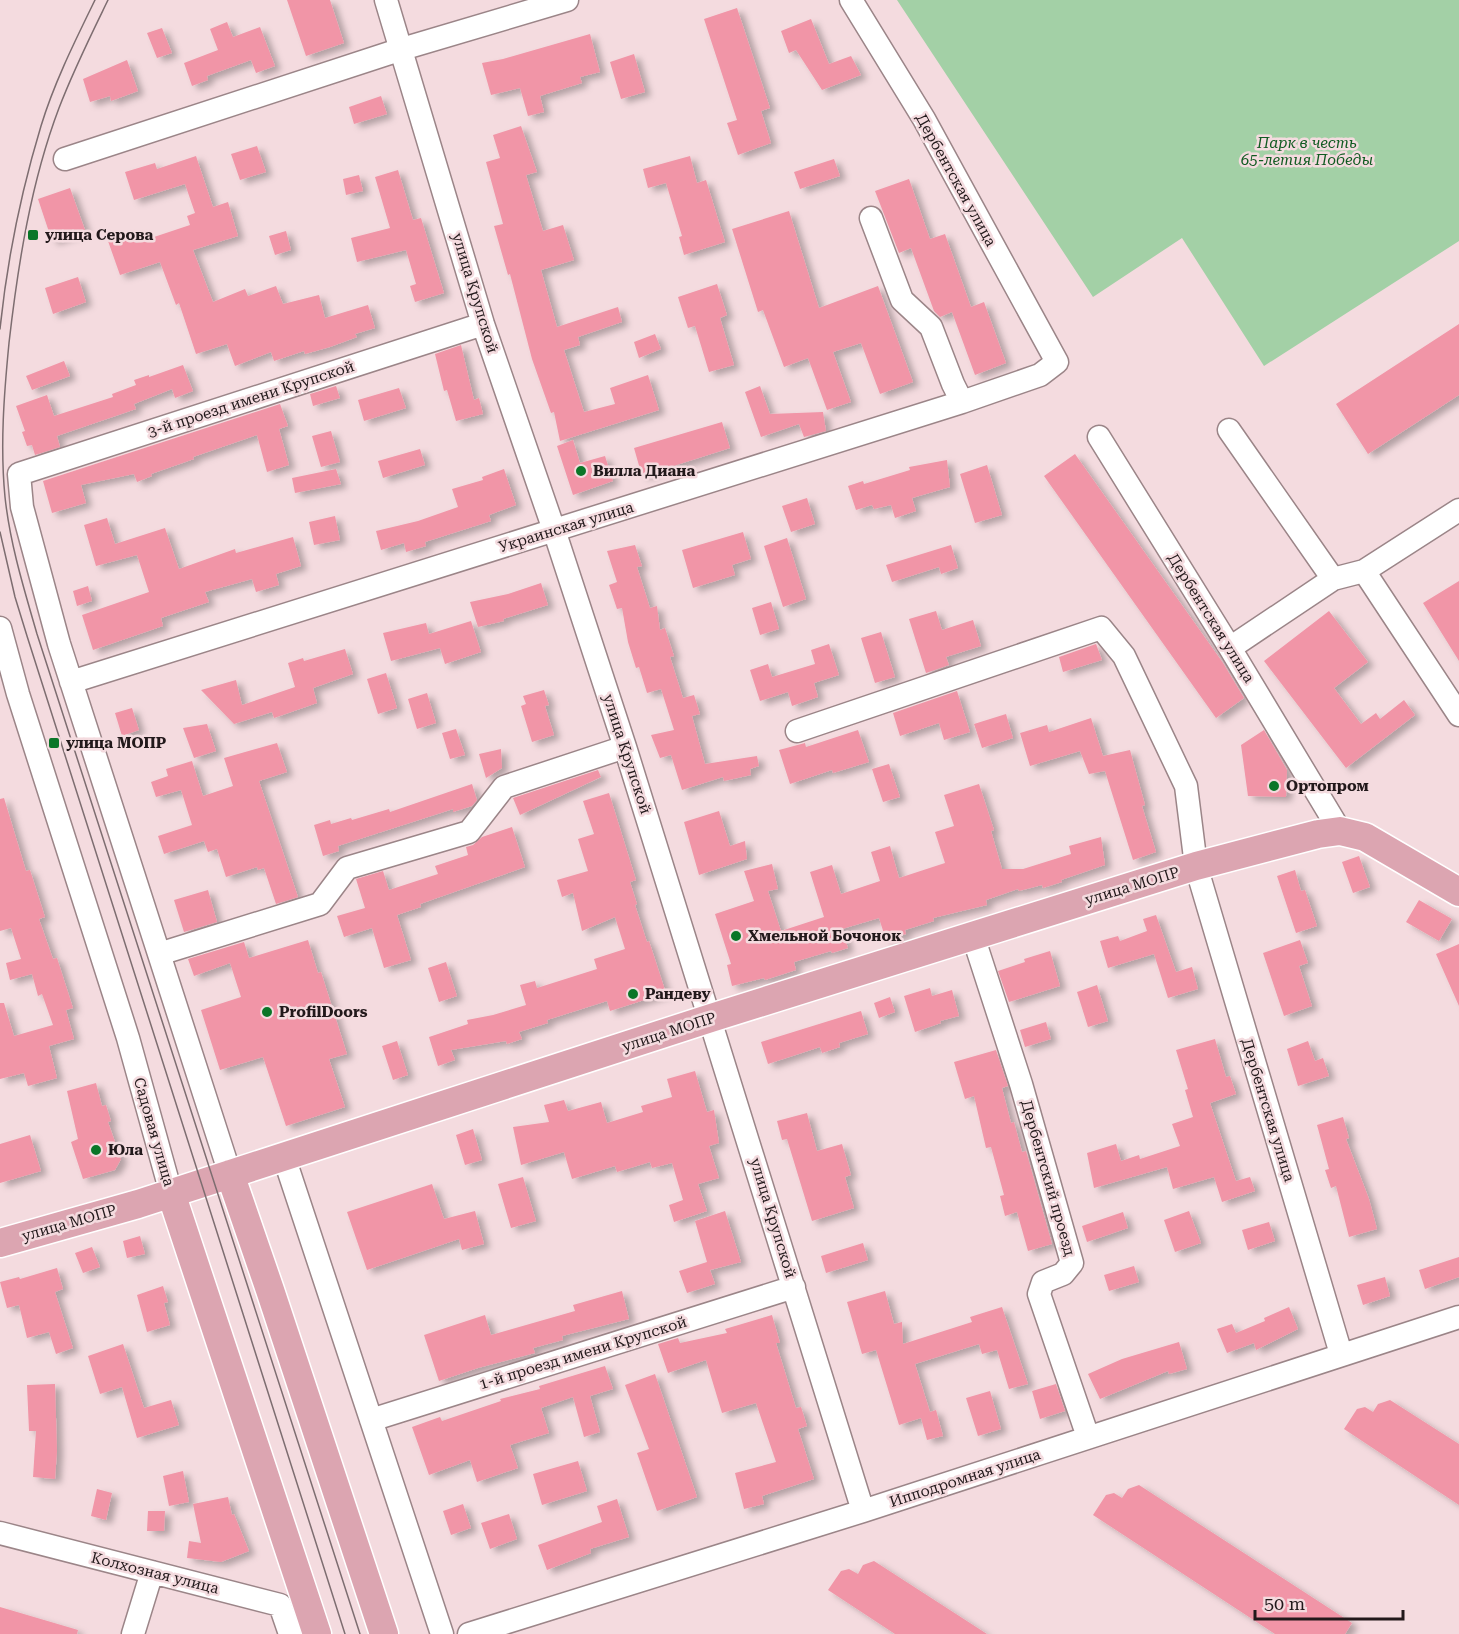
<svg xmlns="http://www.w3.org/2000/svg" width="1459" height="1634" font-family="'Roboto Serif',serif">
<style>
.green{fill:#a3d0a6}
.building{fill:#f195a7;filter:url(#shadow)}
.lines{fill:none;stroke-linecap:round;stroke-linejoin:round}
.minor-casing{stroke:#9b8588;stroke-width:25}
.major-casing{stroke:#fff;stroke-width:31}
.minor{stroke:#fff;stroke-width:22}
.major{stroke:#dca5b1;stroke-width:28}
.tram{stroke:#7d6d70;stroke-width:1.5}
.poi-dot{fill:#0a7628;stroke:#f4dbdf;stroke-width:2}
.labels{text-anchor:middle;stroke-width:5;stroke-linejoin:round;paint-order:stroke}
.park-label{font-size:15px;font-style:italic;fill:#105b21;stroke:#f4dbdf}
.street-label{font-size:15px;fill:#22191b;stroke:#f4dbdf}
.poi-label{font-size:15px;font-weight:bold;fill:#22191b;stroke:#f4dbdf;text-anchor:start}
</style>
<defs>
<filter id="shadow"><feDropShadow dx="6" dy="4" stdDeviation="3" flood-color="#0004"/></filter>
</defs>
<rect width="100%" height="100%" fill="#f4dbdf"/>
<path class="green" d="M897,0H1459V241L1264,366L1182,238L1093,297Z"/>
<path class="building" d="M287,0H330L344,43L306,56Z
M737,8L770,108L761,111L771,143L738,155L727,123L737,120L704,19Z
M811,19L829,64L851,56L861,75L822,90L796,50L789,53L781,31Z
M227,22L233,37L260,27L275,66L256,73L251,60L207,76L208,80L192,86L184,63L218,50L210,29Z
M162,28L172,53L157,58L147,33Z
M590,34L600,72L580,77L582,83L540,96L544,112L528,116L520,88L491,95L482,63L503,59Z
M634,54L645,92L621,99L610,62Z
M127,60L138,91L111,101L110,96L90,102L83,79Z
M381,96L387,114L354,124L349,107Z
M521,126L537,172L526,175L543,231L563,225L574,260L541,270L557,327L618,307L622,322L578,337L580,345L564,350L584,412L615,404L610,388L648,375L659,410L560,441L554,412L551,413L532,359L510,274L508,275L494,226L503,224L486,162L500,158L493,135Z
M257,146L266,172L240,180L231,154Z
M196,156L213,207L228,202L238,236L193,250L213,302L245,289L248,296L276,286L283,304L319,295L325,318L368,305L375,328L355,334L357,337L330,347L305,354L304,351L274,361L271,352L235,366L227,344L196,354L179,303L176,305L160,262L120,275L108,241L133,232L136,243L190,225L187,216L195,213L185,184L134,200L125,172L155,163L157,169Z
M690,156L697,183L706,180L725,242L684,255L679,237L682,236L666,183L648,188L643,169Z
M834,159L840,176L800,189L794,172Z
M398,170L413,220L421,218L444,293L415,302L410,286L416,284L406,250L357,262L351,238L390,228L375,177Z
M359,175L363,191L346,195L343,179Z
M909,179L930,239L945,234L971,307L984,302L1006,363L975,375L952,312L940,317L934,311L911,248L899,253L875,191Z
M70,188L85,230L52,241L38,199Z
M789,211L819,308L878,286L913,382L880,394L861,343L833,352L851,402L827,410L808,358L784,367L763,310L758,312L732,229Z
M286,231L291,250L275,255L269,236Z
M78,277L86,302L53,314L45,288Z
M717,284L727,315L720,318L734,365L709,372L695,326L688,328L678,297Z
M1459,324V395L1368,454L1336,404Z
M655,334L661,349L639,358L634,342Z
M461,345L474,400L479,398L483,414L456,421L447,390L444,391L435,354Z
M64,361L70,376L32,390L26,376Z
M183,365L193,391L175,398L172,389L134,404L136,409L57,436L60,447L35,455L32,445L27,446L22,432L25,431L16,406L47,395L54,416L113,397L112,394L136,385L134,380L149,375V377Z
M336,386L340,398L313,406L310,394Z
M760,386L770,414L823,412L826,431L804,437L799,424L761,437L745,392Z
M399,388L406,408L364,421L358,400Z
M280,404L288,426L279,429L289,465L267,472L257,435L193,457L194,459L151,474L152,476L137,482L134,474L81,485L86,503L52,513L43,481Z
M722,422L730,448L642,476L634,448Z
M331,431L340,462L321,467L312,436Z
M573,440L580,463L605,456L613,481L573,495L557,446Z
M420,449L425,465L383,478L378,461Z
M1075,454L1223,663L1244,698L1216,718L1044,476Z
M947,460L950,487L912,498L916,511L895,518L891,505L874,509L872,505L856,510L848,486L863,481L864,484L910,470L909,467Z
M987,465L1002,515L975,523L960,474Z
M336,469L341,484L295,493L292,478Z
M504,469L516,505L489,515L491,521L425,542L426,546L406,552L404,543L381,550L376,531L418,521L458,507L452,489L483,480L482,477Z
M807,498L815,524L791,532L782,506Z
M335,516L340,540L314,545L309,522Z
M107,518L115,544L165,528L179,569L235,549L236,553L293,537L301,566L276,574L279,585L256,592L252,579L205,592L209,602L161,618L163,626L93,650L82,615L149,592L137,555L96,566L84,525Z
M743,532L751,559L732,565L735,575L693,588L682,550Z
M787,538L806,599L783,607L764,546Z
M635,545L642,566L637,567L650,608L657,606L660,630L665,628L674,656L670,657L683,698L694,695L700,714L692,716L705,764L757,756L759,766L750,769L751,775L724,781L723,777L682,790L671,755L660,758L651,735L674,730L661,689L647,693L639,667L636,668L628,642L622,608L617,609L609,585L617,582L607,551Z
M951,545L958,568L941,574L939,567L892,582L886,565Z
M1459,581V661L1423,603Z
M541,583L548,605L503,619L504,621L478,627L470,602L508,594Z
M88,586L92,601L77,606L73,591Z
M771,602L779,629L760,635L752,608Z
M936,611L942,630L973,620L981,646L946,657L949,665L926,673L909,619Z
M1329,611L1368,662L1334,688L1361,724L1376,713L1380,719L1404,700L1415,715L1346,768L1264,661Z
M471,621L481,652L445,664L440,648L391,661L383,633L426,623L429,634Z
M881,632L895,677L875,683L861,638Z
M829,644L839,675L814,683L818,697L792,706L788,692L760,701L750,670L768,664L772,677L815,664L811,650Z
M1096,644L1102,660L1063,672L1059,657Z
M345,649L353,674L313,688L317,703L274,718L272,712L234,724L201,690L236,680L242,705L295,687L288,663L303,658L304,661Z
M386,673L397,708L378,714L367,679Z
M544,690L549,705L545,706L554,735L532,742L521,706L526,704L523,696Z
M957,691L970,732L944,740L939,723L900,736L893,713Z
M427,693L436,723L417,729L408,699Z
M132,708L139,730L122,736L115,713Z
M1006,714L1013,738L982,748L974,724Z
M1091,718L1103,756L1130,750L1145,805L1142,806L1156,852L1133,860L1105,771L1089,774L1080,751L1030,766L1020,733L1047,725L1049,732Z
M207,724L216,751L194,758L183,728Z
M456,729L465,755L450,759L442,733Z
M858,730L869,762L833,773L832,770L790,784L779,750L805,743L806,747Z
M1264,730L1287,770L1286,797L1248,796L1241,745Z
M277,743L287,772L259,781L298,897L276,904L264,868L258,870L257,867L226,877L217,849L208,852L204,841L164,854L158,836L192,825L181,790L156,797L151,782L168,776L166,769L192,761L203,796L233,786L224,758Z
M501,749L502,768L486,778L479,754Z
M889,764L900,797L883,802L872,769Z
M598,770L601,777L520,815L513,798Z
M472,784L477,800L472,806L453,812V809L338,846L339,851L323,856L314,825L330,820L331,824L351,818L352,820L389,809L390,812Z
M979,784L994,830L991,831L1002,869H1023L1071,854L1069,846L1101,837L1105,865L1061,880L1062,882L1043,888L1042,885L1019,891L1018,889L986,900L987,905L933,918L934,921L905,930L906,934L886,940L879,918L842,929L848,948L832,953L831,951L794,962L796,970L765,980L764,978L732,986L727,965L731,964L715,914L754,901L744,871L772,864L778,889L768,891L781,931L824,917L810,872L832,865L841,894L880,881L871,852L890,846L899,878L945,863L935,832L954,826L944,795Z
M609,793L636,880L630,882L637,904L635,905L647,942L649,941L666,993L610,1011L607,1001L547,1020L548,1023L519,1032L522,1039L507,1044L506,1041L451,1050L455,1060L438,1066L429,1037L468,1024L467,1020L493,1015L526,1005L520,985L535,981L537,988L597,969L594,959L625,949L615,917L582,931L573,893L562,897L557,880L588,871L578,839L594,834L583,801Z
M4,798L26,871L30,870L45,917L39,919L53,959L57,958L73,1008L66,1010L74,1039L49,1046L57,1078L28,1086L24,1073L0,1079V1003H4L14,1036L53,1025L42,994L38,996L32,974L10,980L6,963L21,959L11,928L0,931V799Z
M719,811L730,846L745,841L747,859L699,875L684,822Z
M512,827L525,867L420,904L421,907L397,915L411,960L384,968L372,928L344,937L337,916L365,908L356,879L383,871L389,890L438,874L435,866L468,855L466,847L473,845L482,837Z
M1359,856L1370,887L1353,893L1342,862Z
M1295,870L1301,891L1305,890L1317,926L1296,933L1277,876Z
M208,890L217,922L184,932L174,900Z
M1419,900L1452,919L1439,941L1406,922Z
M1156,915L1176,972L1192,967L1198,989L1168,998L1154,954L1108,968L1100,941L1118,936L1120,941L1147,931L1143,919Z
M308,940L318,973L321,972L347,1054L329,1059L345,1107L286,1126L263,1057L220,1070L201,1010L241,997L230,963L194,976L188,959L244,942L249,958Z
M1300,940L1308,963L1299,966L1312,1006L1284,1016L1263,953Z
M1459,944V1006L1436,954Z
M1050,951L1060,986L1009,1002L998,971L1025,962L1024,959Z
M446,962L457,996L439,1002L428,968Z
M1097,985L1108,1021L1088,1027L1077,992Z
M930,988L932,996L952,990L959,1016L940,1021L941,1023L915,1032L904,996Z
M890,997L895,1012L879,1018L874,1003Z
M861,1011L868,1034L839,1043L840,1047L822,1053L820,1047L768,1064L761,1042Z
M1046,1022L1051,1039L1025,1047L1020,1030Z
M1215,1039L1226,1077L1230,1076L1236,1094L1210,1103L1236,1181L1250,1177L1255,1191L1222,1202L1214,1177L1173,1189L1167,1167L1094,1188L1087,1153L1116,1144L1121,1161L1139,1155L1140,1159L1180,1146L1172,1124L1193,1117L1185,1090L1188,1089L1176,1050Z
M397,1041L408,1075L393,1080L382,1046Z
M1308,1041L1315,1061L1323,1058L1329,1076L1298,1086L1287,1049Z
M996,1050L1008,1086L1002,1088L1011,1123L1014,1122L1022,1152L1026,1151L1052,1244L1028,1251L1017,1212L1005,1216L1000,1196L1004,1195L991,1147L986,1148L974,1096L965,1099L954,1062Z
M695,1071L707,1112L714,1110L719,1143L709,1146L719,1178L698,1184L707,1211L674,1222L669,1205L683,1200L672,1163L652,1168L650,1162L617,1172L615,1166L572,1179L564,1152L521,1165L513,1127L549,1122L544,1105L564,1100L568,1111L601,1102L607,1123L643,1112L641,1106L672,1097L667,1079Z
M96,1083L102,1106L106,1105L111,1121L108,1122L121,1159L115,1170L83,1179L71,1142L78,1139L67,1091Z
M807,1113L817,1151L842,1144L851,1175L845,1177L854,1208L812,1221L787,1139L782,1140L777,1121Z
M1343,1117L1349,1138L1346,1139L1369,1199L1377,1229L1349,1237L1336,1186L1331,1188L1325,1170L1329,1169L1317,1125Z
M473,1129L482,1160L465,1165L456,1135Z
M30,1135L41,1171L0,1183V1144Z
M523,1177L536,1221L511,1228L498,1184Z
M432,1184L444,1219L475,1211L484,1244L462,1250L459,1239L367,1270L347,1212Z
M725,1211L741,1262L710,1270L715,1284L687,1293L679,1271L707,1262L695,1221Z
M1189,1211L1201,1243L1175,1252L1164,1220Z
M1123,1212L1128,1228L1087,1242L1082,1226Z
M1269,1222L1275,1241L1248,1250L1242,1230Z
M140,1236L145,1254L127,1258L123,1241Z
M863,1243L868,1260L826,1273L821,1256Z
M92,1247L100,1267L83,1273L75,1253Z
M1459,1257V1277L1425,1289L1419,1270Z
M1134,1266L1139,1282L1109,1291L1104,1275Z
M57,1268L63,1289L55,1292L73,1348L56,1354L49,1332L27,1338L19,1305L7,1308L0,1282L19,1277L20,1279Z
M1385,1277L1390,1296L1363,1305L1357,1285Z
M163,1286L168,1302L164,1303L170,1325L147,1332L137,1295Z
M622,1291L629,1319L562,1336L563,1340L533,1348L535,1353L478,1368L439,1381L424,1335L485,1315L491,1335L575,1311L573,1305Z
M885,1291L894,1324L902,1322L903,1344L972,1322L970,1317L1002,1307L1028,1384L1009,1389L997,1350L982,1354L979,1344L915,1364L930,1412L936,1410L943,1436L927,1440L921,1418L899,1425L876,1350L862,1354L847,1302Z
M1289,1307L1298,1329L1256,1350L1254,1343L1227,1353L1217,1329L1232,1324L1236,1333L1265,1321L1264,1318Z
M772,1315L780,1343H776L796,1408L801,1407L807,1426L798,1429L814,1479L762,1496L764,1504L744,1509L735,1473L776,1462L756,1403L722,1413L706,1360L668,1373L658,1344L678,1338L680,1343L727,1333L725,1329Z
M1179,1342L1187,1369L1169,1374L1168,1371L1100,1399L1088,1374L1122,1359Z
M123,1344L144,1408L171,1400L179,1425L137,1438L122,1387L100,1394L88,1356Z
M605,1366L613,1389L590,1396L600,1432L584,1437L573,1397L541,1408L549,1433L510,1445L518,1468L477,1482L470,1460L429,1475L412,1427L440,1417L442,1421L501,1401L500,1399L540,1389L539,1386Z
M655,1374L697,1497L657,1511L637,1453L649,1449L625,1385Z
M55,1384L57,1451L55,1479L33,1477L36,1431H29L27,1385Z
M1056,1384L1065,1411L1040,1419L1032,1391Z
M990,1391L1001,1429L978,1436L966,1398Z
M1390,1400L1459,1444V1505L1344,1429L1357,1409L1365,1407L1373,1412L1378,1404Z
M578,1461L587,1491L542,1505L533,1474Z
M183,1471L189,1502L169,1506L163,1476Z
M1139,1485L1352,1623L1345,1634H1275L1093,1515L1106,1495L1114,1493L1122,1498L1128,1489Z
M97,1489L112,1493L106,1520L91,1516Z
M228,1497L232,1515L234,1514L249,1551L221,1562L187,1558L189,1541L201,1543L193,1504Z
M617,1499L629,1537L590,1549L591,1553L547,1570L538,1545L602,1522L597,1506Z
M463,1504L471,1528L451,1535L443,1511Z
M148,1511H165L164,1531H147Z
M509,1514L517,1539L490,1549L481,1523Z
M874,1561L987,1634H895L828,1590L841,1571L849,1569L858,1574L863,1565Z
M0,1607L78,1630L77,1634H0Z"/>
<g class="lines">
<g class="minor-casing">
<path id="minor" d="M386,0L483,324L554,530L625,747L863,1511
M65,159L402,49L567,0
M871,218L902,300L931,327L953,384L962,402
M1229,430L1333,579
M1099,437L1230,648L1340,831
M1364,571L1459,715
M0,628L18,694L128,1038L171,1193
M1230,648L1333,579L1364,571L1459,510
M71,682L962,402L1040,375L1057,362L924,119L851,0
M797,731L1101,628L1124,656L1186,786L1196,866L1341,1354
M973,936L1021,1084L1072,1263L1063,1274L1043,1282L1039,1294L1088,1437
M159,954L320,904L347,868L469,832L504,787L625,747
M284,1157L442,1634
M230,1174L59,644L22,507L19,474L483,324
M371,1420L794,1287
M0,1533L280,1605L290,1634
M133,1634L152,1572
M469,1634L863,1511L1459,1317"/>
</g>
<g class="major-casing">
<path id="major" d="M230,1174L270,1290L384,1634
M171,1193L317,1634
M0,1243L138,1204L711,1018L1196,866L1318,834L1340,831L1365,837L1459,892"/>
</g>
<use href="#minor" class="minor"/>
<use href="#major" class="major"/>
<path class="tram" d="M108,0C91,35 73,71 59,108C31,182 18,264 9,343C4,394 0,446 5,497C10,544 24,589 37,634L360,1634
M0,329C7,261 21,192 41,126C54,83 75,41 95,0
M0,532L15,597L27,636L345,1634"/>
</g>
<g class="poi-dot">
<rect x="27" y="229" width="12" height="12" rx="3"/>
<circle cx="581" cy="471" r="6"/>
<rect x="48" y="737" width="12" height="12" rx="3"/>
<circle cx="1274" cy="786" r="6"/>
<circle cx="736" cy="936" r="6"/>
<circle cx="633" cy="994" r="6"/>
<circle cx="267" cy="1012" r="6"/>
<circle cx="96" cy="1150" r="6"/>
</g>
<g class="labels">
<g class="park-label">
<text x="1307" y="148">Парк в честь<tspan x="1307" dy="17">65-летия Победы</tspan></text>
</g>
<g class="street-label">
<text transform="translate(956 180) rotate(61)" y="5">Дербентская улица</text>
<text transform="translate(475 293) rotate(73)" y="5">улица Крупской</text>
<text transform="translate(251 399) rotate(-18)" y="5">3-й проезд имени Крупской</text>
<text transform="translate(566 527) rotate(-17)" y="5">Украинская улица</text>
<text transform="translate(1211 618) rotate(58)" y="5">Дербентская улица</text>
<text transform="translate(627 754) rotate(72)" y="5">улица Крупской</text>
<text transform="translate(1132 886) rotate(-17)" y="5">улица МОПР</text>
<text transform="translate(669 1032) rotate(-18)" y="5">улица МОПР</text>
<text transform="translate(1268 1110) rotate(73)" y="5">Дербентская улица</text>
<text transform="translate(154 1132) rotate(74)" y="5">Садовая улица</text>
<text transform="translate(1048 1178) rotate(74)" y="5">Дербентский проезд</text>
<text transform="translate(773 1218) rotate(73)" y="5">улица Крупской</text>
<text transform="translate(69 1223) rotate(-16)" y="5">улица МОПР</text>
<text transform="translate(583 1353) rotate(-17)" y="5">1-й проезд имени Крупской</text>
<text transform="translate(965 1478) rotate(-18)" y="5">Ипподромная улица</text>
<text transform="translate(155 1573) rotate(14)" y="5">Колхозная улица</text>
</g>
<g class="poi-label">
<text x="45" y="240">улица Серова</text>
<text x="593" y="476">Вилла Диана</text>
<text x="66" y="748">улица МОПР</text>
<text x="1286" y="791">Ортопром</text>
<text x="748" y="941">Хмельной Бочонок</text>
<text x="645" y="999">Рандеву</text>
<text x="279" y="1017">ProfilDoors</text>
<text x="108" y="1155">Юла</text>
</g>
</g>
<path d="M1255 1610v9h148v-9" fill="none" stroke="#22191b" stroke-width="3"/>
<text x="1264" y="1610" font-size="18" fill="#22191b" stroke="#f4dbdf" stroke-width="4.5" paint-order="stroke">50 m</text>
</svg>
